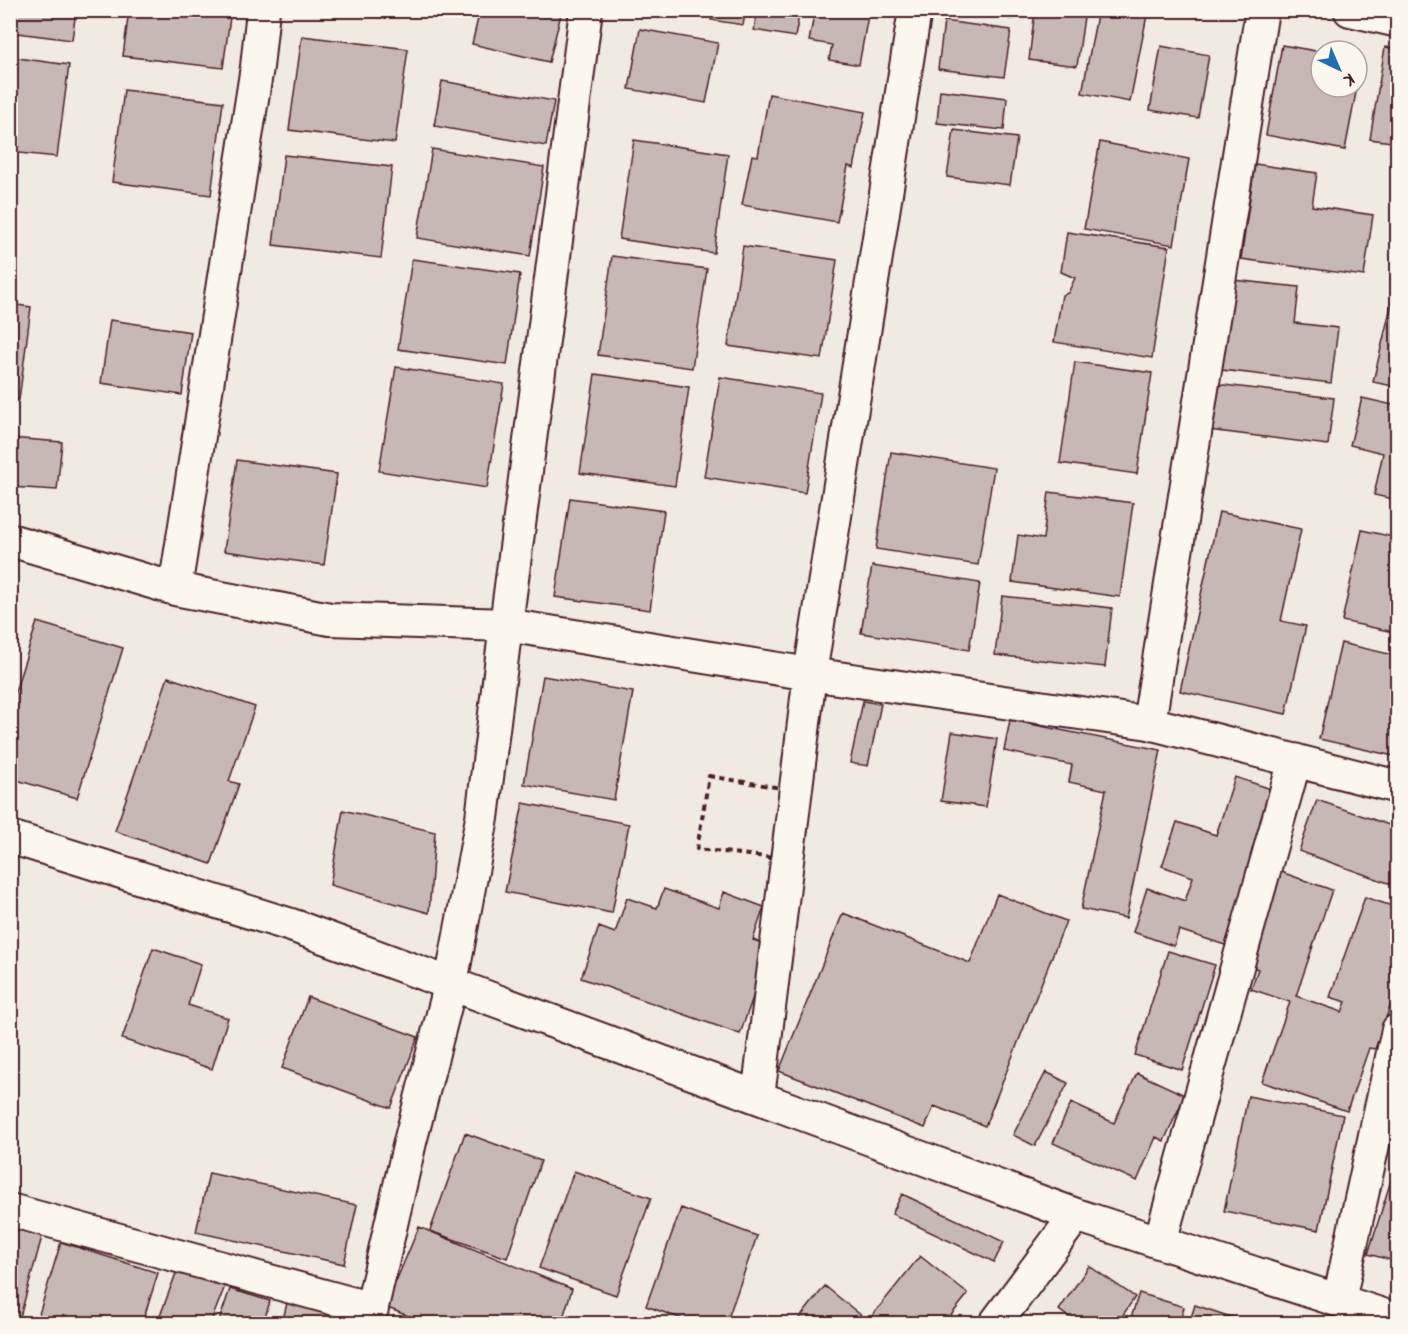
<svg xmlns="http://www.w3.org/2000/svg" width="1408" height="1334" font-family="Kalam,sans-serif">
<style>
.building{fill:#c8b8b3;stroke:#4a1f2b;stroke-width:1.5}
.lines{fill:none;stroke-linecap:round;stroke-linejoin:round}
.street-casing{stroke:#4a1f2b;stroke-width:36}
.path{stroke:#4a1f2b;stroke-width:4;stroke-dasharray:6 4.5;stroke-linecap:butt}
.street{stroke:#fbf7ec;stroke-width:32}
</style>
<rect width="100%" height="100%" fill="#f0eae0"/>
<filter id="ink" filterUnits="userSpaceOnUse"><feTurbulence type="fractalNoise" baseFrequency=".0167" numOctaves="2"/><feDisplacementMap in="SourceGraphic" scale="12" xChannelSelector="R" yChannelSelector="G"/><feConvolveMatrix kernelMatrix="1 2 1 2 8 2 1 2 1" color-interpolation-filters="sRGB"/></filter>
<g filter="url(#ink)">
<path class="building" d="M10,10H76L72,40L10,32Z
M129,10H231L223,68L123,56Z
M480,10H562L549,62L472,44Z
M713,10H746L743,25L711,20Z
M758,10H800L795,37L754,30Z
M815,10H869L859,65L829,60L832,45L809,41Z
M941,10H1013L1012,19Z
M1035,10H1085L1077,66L1029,60Z
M1098,10H1148L1130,102L1082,93Z
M944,21L1011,30L1004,77L938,69Z
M640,29L718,43L706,103L629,89Z
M302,36L408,49L395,143L289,130Z
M1282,45L1321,52V87H1357L1345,150L1266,135Z
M1161,46L1209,55L1198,118L1150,110Z
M1385,47L1398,49V143L1370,139Z
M10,57L69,65L57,157L10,152Z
M1357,58L1362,59L1357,87Z
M442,81L554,101L546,146L434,126Z
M124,90L223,102L211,195L112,182Z
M940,90L1007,98L1004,130L937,123Z
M769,94L865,112L854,168L848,166L837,222L742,205L752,155L758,156Z
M954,130L1017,138L1010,185L947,177Z
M634,140L728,154L714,253L619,239Z
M1100,142L1189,159L1174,245L1084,229Z
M432,149L544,167L530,256L417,238Z
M284,155L392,167L381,258L273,245Z
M1255,164L1317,173L1312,206L1373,215L1364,276L1241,259Z
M1067,232L1169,247L1152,358L1054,342L1062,295L1068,293L1075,278L1061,272Z
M743,246L837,260L822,359L728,346Z
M612,256L707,269L692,368L598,355Z
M412,259L520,274L507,365L398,349Z
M1233,280L1299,287L1295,323L1338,328L1331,383L1222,370Z
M1396,285H1398V387L1373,382Z
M10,304L31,307L19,400L10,399Z
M110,320L191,332L182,395L101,383Z
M1075,362L1152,373L1137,474L1060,463Z
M396,367L504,384L487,488L379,471Z
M595,374L689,387L675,486L580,473Z
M720,377L821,393L805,493L704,477Z
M1215,384L1334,398L1328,445L1209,430Z
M1362,398L1398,406V500L1374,495L1383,453L1350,445Z
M10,438L62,442L57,490L10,487Z
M891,452L994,468L978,565L876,549Z
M237,460L337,474L324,565L224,551Z
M1049,492L1133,503L1120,597L1012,582L1018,535L1043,539Z
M570,498L664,511L650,610L555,597Z
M1219,512L1301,529L1281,621L1306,626L1286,714L1180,691Z
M1362,530L1398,538V633L1342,621Z
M872,566L980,583L969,650L861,633Z
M1002,596L1112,608L1105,667L995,655Z
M37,622L123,648L77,798L10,778V708Z
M1341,643L1398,656V757L1319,739Z
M543,676L633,692L614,800L524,784Z
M168,677L255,707L229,781L239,784L211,864L115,831Z
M863,701L881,704L868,766L850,763Z
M1010,720L1161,750L1126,918L1081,909L1106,790L1069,782L1072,765L1004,751Z
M952,732L997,739L986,807L941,801Z
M1235,777L1277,791L1225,945L1179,930L1174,946L1133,932L1147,888L1185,901L1193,877L1162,866L1177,822L1216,835Z
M1317,800L1398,828V866L1391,884L1299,851Z
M523,803L629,824L612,913L505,892Z
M343,810L435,832L429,913L330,885Z
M1281,872L1332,890L1296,996L1342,1012L1346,1002L1330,997L1365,897L1398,908V984L1375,1049L1369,1048L1347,1111L1262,1082L1290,1002L1251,989L1258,969L1249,966Z
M664,889L719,908L724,892L764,907L753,940L771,946L740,1034L581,978L599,927L615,933L627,898L657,908Z
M997,894L1066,921L985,1126L934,1106L925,1128L779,1071L843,913L970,963Z
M153,948L201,964L188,1005L228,1018L212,1069L122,1039Z
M1168,951L1215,965L1182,1070L1135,1055Z
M308,997L418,1037L391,1108L282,1068Z
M1046,1072L1068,1083L1035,1146L1013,1135Z
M1137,1073L1185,1095L1164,1141L1156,1137L1137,1181L1053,1143L1071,1103L1114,1123Z
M1248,1096L1343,1115L1319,1230L1224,1211Z
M465,1133L541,1161L507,1258L430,1231Z
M1398,1158V1262L1368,1254Z
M574,1171L651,1198L616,1295L539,1268Z
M209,1173L357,1205L344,1264L196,1232Z
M902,1194L1004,1242L994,1262L892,1214Z
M681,1208L757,1236L726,1324H696L646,1306Z
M10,1224L43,1233L18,1324H10Z
M419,1227L572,1289L561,1324H429L385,1307Z
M61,1242L158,1273L142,1324H36Z
M920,1256L968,1294L944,1324H798V1320L825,1286L868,1321Z
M1089,1266L1135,1297L1117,1324H1078L1059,1310Z
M178,1268L225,1286L210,1324H157Z
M230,1289L270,1301L263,1324H218Z
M1139,1293L1184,1307L1179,1324H1129Z
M287,1303L348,1319L347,1324H282Z
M1195,1305L1249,1323L1189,1324Z"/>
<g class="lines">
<g class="street-casing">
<path id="street" d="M1350,10L1398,21
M10,540L175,589L330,619L506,625L810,674L1149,723L1398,787
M175,589L257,67L263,10
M1149,723L1262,10
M10,837L294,926L1076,1215L1398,1320
M758,1097L810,674L915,10
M10,1210L372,1309
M1160,1242L1295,760
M1339,1300L1398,1030
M368,1324L410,1142L451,983L482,818L506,625L586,10
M995,1324L1076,1215"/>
</g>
<path class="path" d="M709,776L781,788L775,858L697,849Z"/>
<use href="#street" class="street"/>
</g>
</g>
<rect width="1408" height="1334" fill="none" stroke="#fbf7ec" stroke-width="36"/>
<rect x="18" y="18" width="1372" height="1298" fill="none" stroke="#4a1f2b" stroke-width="2" filter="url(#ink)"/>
<g transform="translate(1339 69) rotate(136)"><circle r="28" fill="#fbf7ec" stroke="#b4a19f" stroke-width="1.5"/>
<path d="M0-4.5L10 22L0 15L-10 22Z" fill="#1f6fb2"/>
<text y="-9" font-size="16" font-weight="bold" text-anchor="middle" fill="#4a1f2b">K</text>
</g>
</svg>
